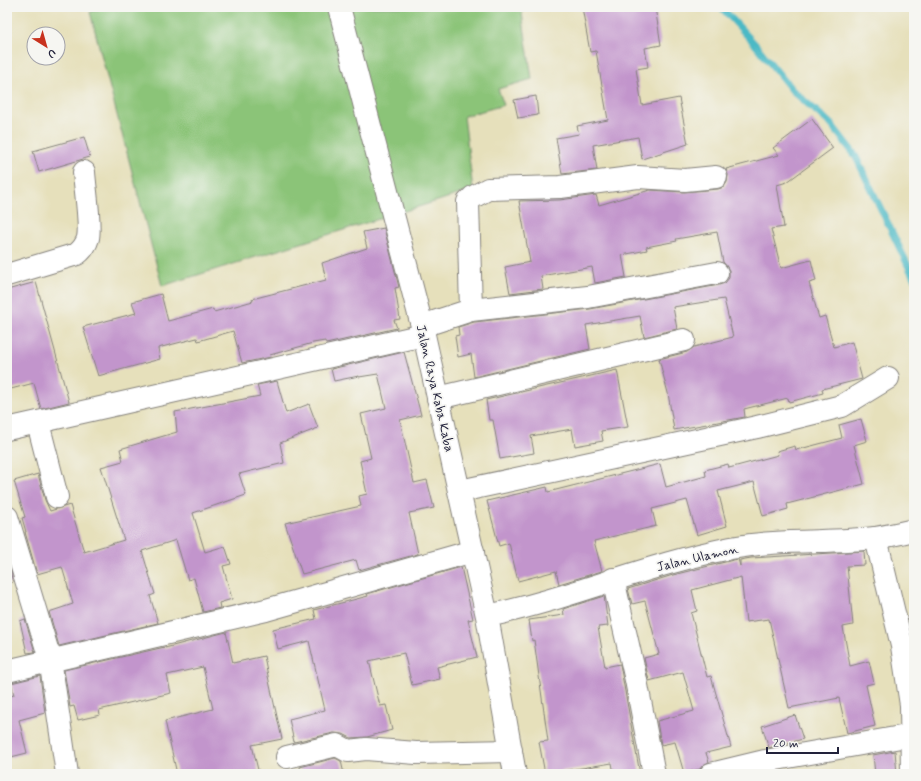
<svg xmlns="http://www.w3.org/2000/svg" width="921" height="781" font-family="Mynerve,sans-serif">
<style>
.green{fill:#8bc478;stroke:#56735a}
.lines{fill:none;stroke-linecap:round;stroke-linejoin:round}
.stream{stroke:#4cb9c5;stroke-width:7}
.building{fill:#c295cc}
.minor-casing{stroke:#84817b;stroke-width:24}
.tertiary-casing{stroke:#84817b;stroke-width:24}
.minor{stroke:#fff;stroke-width:22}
.tertiary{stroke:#fff;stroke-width:22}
.labels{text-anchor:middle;stroke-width:3.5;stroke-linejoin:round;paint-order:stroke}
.street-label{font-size:13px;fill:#22223b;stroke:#f6f6f2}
</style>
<rect width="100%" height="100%" fill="#f6f6f2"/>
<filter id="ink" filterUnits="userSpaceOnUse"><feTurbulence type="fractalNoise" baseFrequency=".025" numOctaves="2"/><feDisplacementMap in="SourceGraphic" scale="8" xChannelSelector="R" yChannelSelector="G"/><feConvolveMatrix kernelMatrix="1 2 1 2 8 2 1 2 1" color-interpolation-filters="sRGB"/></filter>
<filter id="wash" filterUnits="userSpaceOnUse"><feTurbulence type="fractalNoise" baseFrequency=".012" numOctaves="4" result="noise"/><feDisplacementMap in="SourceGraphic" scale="16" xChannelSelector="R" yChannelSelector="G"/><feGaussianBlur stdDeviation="0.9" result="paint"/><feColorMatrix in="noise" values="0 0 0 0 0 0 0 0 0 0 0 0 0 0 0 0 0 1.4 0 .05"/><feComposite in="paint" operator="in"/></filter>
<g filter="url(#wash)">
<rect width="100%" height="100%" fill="#e6e0bb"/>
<path class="green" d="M104,7H521L532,79L498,89L504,105L464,116L473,190L162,286L90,12Z"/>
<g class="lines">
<path class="stream" d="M721,7L754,43L792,90L831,124L855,155L914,278"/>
</g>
<g id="blocks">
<path class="building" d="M582,7H655L661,45L645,48L648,67L636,69L642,105L679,98L688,144L642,159L638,137L593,145L597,170L562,174L556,138L579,134L577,126L608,120L596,51L590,52Z
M536,96L538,115L518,118L514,100Z
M812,119L833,148L787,182L777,185L784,227L771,229L781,268L811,260L816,281L809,283L819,318L825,316L834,347L852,342L862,379L822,389L823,393L789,402L788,398L744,409L745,417L674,430L668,393L659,359L687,352L694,347L733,337L724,299L673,307L677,329L644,337L640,316L586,325L590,349L474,377L471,354L458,357L455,336L459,335L458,327L474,322L590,309L719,285L725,283L729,278V270L723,262L717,232L676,239L677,241L646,247L647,250L622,255L626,277L595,283L592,267L541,276L543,289L510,293L505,267L530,262L519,201L560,200L596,195L599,205L650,190L684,192L718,189L724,187L727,182L728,175L726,169L779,155L773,148Z
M84,137L90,157L39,172L33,151Z
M384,228L399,287L395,288L400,319L394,320L397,328L326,344L325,341L313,343L270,355L271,357L242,363L233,331L198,341L197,338L158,348L160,359L98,376L83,327L136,313L132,302L161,294L168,321L213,309L214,312L253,301L252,299L326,280L322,263L367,248L363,232Z
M36,282L69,402L41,409L34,383L7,390V290Z
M404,352L421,415L400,420L414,483L427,480L434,508L409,513L418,554L359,570L356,560L302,574L285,523L361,506L359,496L367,494L360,461L371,458L361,414L386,408L378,374L359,377V376L334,381L331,369Z
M617,370L628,427L601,431L603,441L575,446L572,429L531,436L534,453L500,459L493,420H489L486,400Z
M277,381L286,413L309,404L318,428L280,443L284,463L239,474L246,495L193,513L205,552L225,546L231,564L223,566L232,599L219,603L220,608L203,612L194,578L188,580L176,540L142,551L155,594L150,596L158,623L59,646L49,612L73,604L62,567L37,574L25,532H26L22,518L25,517L14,481L38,474L45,500L50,511L70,505L84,552L124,540L101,467L123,461L120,449L177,432L175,412L260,396L257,385Z
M861,419L867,441L854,445L864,484L787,504L788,509L763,516L754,482L718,491L727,526L697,535L687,500L652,509L656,526L594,541L602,571L559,584L556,571L518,581L509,543L499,546L487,501L547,487L548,492L660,464L666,487L706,476L705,470L728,464L729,468L778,455L777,451L795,446L796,450L842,438L839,425Z
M864,551L865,565L847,566L853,625L843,627L850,666L869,661L874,683L866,685L875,726L847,733L839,698L789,708L769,619L746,622L741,577L692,590L697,611L691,613L707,677L711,676L731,747L706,753L709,762L703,765L700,769L684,773L675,742L661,745L657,721L694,711L683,672L649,681L644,658L659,654L645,601L632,604L628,589L673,575L733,560L738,559L740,566V560L751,558Z
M7,560L13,582L7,584Z
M461,567L473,619L468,620L477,657L437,667L440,679L412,685L404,653L369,661L380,706L386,705L392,730L367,737L351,738L343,734L334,733L294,742L289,719L325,710L309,641L278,649L273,629L316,619L314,610L368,596L367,594Z
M604,596L608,626L598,627L605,667L620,664L640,774H614L612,763L545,774L539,742L548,741L534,640L532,641L529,620L564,615L563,609Z
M25,619L35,652L27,653L20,621Z
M226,632L233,663L264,656L269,681L282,739L252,745L259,774H177L165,721L213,709L203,667L167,675L171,693L99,710L100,715L78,720L74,706L70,707L64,670L165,647V648Z
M40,676L45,713L19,720L27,753L7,758V697L14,695L11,683Z
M795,715L803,739L769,748L762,726Z
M895,751L897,774H875L873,755Z
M335,758L341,761L344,774H301L300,767Z"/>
</g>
</g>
<g filter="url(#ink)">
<use href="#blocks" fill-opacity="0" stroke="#84817b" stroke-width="1"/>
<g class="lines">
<g class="minor-casing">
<path id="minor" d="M7,275L77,254C82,250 86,245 88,238C91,224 85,188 84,172
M471,310L468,202L473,197L488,189L560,187L638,177L685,180L716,177
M422,326L471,310L588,297L717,273
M438,398L684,340
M38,423L57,497
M7,429L424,335
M460,491L757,427L842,406L888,378
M7,517L50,659L67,774
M876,538L902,646L911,705L912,774
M613,579L636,680L654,774
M7,671L266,610L473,551
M287,757L337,745L348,751L366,749L416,753L511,751
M711,774L765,761L912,735"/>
</g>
<g class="tertiary-casing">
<path id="tertiary" d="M339,7L422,326L487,616L515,774
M487,616C570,599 647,564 731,548C779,539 827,543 875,538C888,536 901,533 914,530"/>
</g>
<use href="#minor" class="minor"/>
<use href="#tertiary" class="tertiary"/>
</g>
</g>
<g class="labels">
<g class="street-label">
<text transform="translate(436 388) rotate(77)" y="5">Jalan Raya Kaba Kaba</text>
<text transform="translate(697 557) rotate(-13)" y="5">Jalan Ulamon</text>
</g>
</g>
<rect width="921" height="781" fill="none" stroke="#f6f6f2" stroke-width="24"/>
<g transform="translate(46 46) rotate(143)"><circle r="19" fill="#f6f6f2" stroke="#a1a1a9"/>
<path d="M0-3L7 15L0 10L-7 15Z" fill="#c8321e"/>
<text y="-6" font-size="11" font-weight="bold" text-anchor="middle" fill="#22223b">U</text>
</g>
<path d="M767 747v6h71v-6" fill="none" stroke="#22223b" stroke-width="2"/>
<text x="773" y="747" font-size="12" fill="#22223b" stroke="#f6f6f2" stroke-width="3" paint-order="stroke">20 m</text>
</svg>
